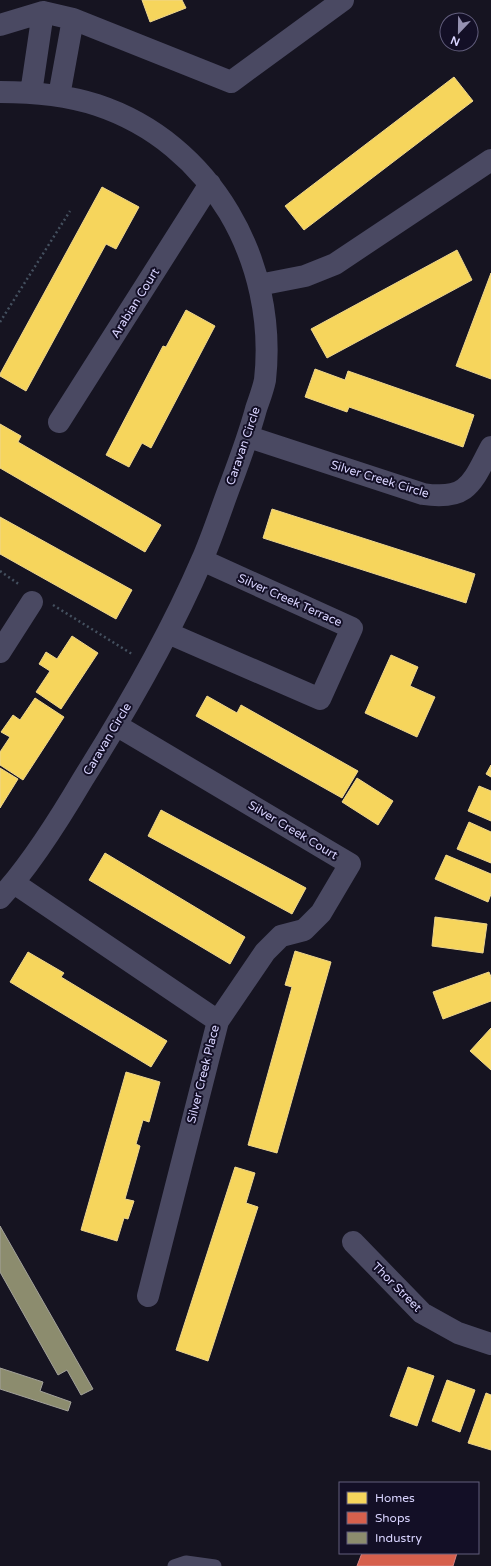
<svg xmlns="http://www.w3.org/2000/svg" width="491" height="1566" font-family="'Varela Round',sans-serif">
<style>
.homes{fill:#f6d55c;stroke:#edd58d}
.shops{fill:#d6604d;stroke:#d78382}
.industry{fill:#8c8c6e;stroke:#a3a29a}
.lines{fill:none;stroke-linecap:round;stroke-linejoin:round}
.path{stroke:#44505f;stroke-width:2.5;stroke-dasharray:2 3;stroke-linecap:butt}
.lane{stroke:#4a4962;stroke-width:13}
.street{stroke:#4a4962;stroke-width:22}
.labels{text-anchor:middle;stroke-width:4;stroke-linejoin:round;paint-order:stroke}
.street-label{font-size:12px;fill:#d9d4ff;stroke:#130f26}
</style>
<rect width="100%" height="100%" fill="#161421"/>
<path class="homes" d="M142,0H182L186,8L150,22Z
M454,77L473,101L304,230L285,206Z
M102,187L139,207L116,249L106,244L26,391L0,376V374Z
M457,250L472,280L327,358L311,329Z
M491,273V379L456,366Z
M186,310L215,326L151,448L142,443L129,467L106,455L163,346L166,347Z
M315,369L345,380L348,371L474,415L463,447L349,407L347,412L305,397Z
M0,424L21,436L18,442L161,525L145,552L0,468Z
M272,509L475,574L466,603L263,538Z
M0,517L132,590L116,619L0,554Z
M72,636L98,653L61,709L36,692L50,671L39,664L46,652L57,659Z
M391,655L418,667L410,686L435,697L417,737L365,713Z
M207,696L237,713L241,705L358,771L342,798L196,716Z
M35,698L64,717L23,780L0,765V752L10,737L1,732L13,715L20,720Z
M491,765V777L486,774Z
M0,768L18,779L0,808Z
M357,778L393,801L378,825L342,802Z
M479,786L491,791V821L468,811Z
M161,810L306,888L292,914L148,836Z
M469,822L491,832V863L457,849Z
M105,853L245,937L230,964L89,880Z
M446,855L491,874V894L488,902L435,879Z
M435,917L487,924L483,953L432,946Z
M295,951L331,962L277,1153L248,1145L292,987L285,985Z
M28,952L64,973L61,977L167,1041L151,1067L10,982Z
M489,972L491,977V1001L443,1019L433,992Z
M491,1028V1070L470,1051Z
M126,1072L160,1082L149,1122L143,1120L136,1144L140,1146L125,1199L134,1201L128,1219L124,1218L117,1241L81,1230Z
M235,1167L255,1173L246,1203L258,1207L208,1361L176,1350Z
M408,1367L434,1376L417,1426L390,1416Z
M447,1380L475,1390L460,1432L432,1421Z
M486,1393L491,1395V1450L468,1443Z"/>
<path class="shops" d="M362,1553H457L453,1566H357Z"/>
<path class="industry" d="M0,1226L93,1389L81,1395L67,1370L58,1375L0,1272Z
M0,1368L43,1382L40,1391L71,1402L68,1411L0,1389Z"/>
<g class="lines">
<path class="path" d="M0,322L70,211
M0,571L20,585
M53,605L132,654"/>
<path class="lane" d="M174,1566L186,1562L215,1566"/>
<path class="street" d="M0,25L43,12L73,19L231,82L343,0
M0,92C33,92 66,95 97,105C212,143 278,262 265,380C263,390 259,400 256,409C249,435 240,459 231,483C221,509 213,535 202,560C169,637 127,709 83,779C60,818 31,865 0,898
M31,93L43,12
M59,96L73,19
M259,285L305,276L335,264L491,160
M59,422L210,184
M249,437L423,494C469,501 472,482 491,447
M168,633L320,699L352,628L202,560
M0,652L32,602
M116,725L350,864L321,913L304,930L281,936L265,952L218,1021
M14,883L218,1021L148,1296
M353,1242L422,1313L458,1333L491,1344"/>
</g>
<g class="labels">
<g class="street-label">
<text transform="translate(135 303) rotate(-58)" y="4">Arabian Court</text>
<text transform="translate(243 446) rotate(-71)" y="4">Caravan Circle</text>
<text transform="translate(380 479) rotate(17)" y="4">Silver Creek Circle</text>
<text transform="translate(290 600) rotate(24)" y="4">Silver Creek Terrace</text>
<text transform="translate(107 739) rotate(-59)" y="4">Caravan Circle</text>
<text transform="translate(293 830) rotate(31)" y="4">Silver Creek Court</text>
<text transform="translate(203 1074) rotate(-76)" y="4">Silver Creek Place</text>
<text transform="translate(397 1287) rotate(45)" y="4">Thor Street</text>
</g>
</g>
<rect x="339" y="1482" width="140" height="72" fill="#130f26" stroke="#625e7d"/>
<rect x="347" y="1492" width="20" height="12" fill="#f6d55c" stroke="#625e7d"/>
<text x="375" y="1502" font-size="12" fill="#d9d4ff">Homes</text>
<rect x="347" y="1512" width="20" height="12" fill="#d6604d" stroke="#625e7d"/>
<text x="375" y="1522" font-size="12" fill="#d9d4ff">Shops</text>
<rect x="347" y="1532" width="20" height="12" fill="#8c8c6e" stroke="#625e7d"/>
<text x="375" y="1542" font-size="12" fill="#d9d4ff">Industry</text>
<g transform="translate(459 32) rotate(202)"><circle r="19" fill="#130f26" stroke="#625e7d"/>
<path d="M0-3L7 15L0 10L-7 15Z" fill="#9591b1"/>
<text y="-6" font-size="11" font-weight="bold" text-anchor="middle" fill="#d9d4ff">N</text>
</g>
</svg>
